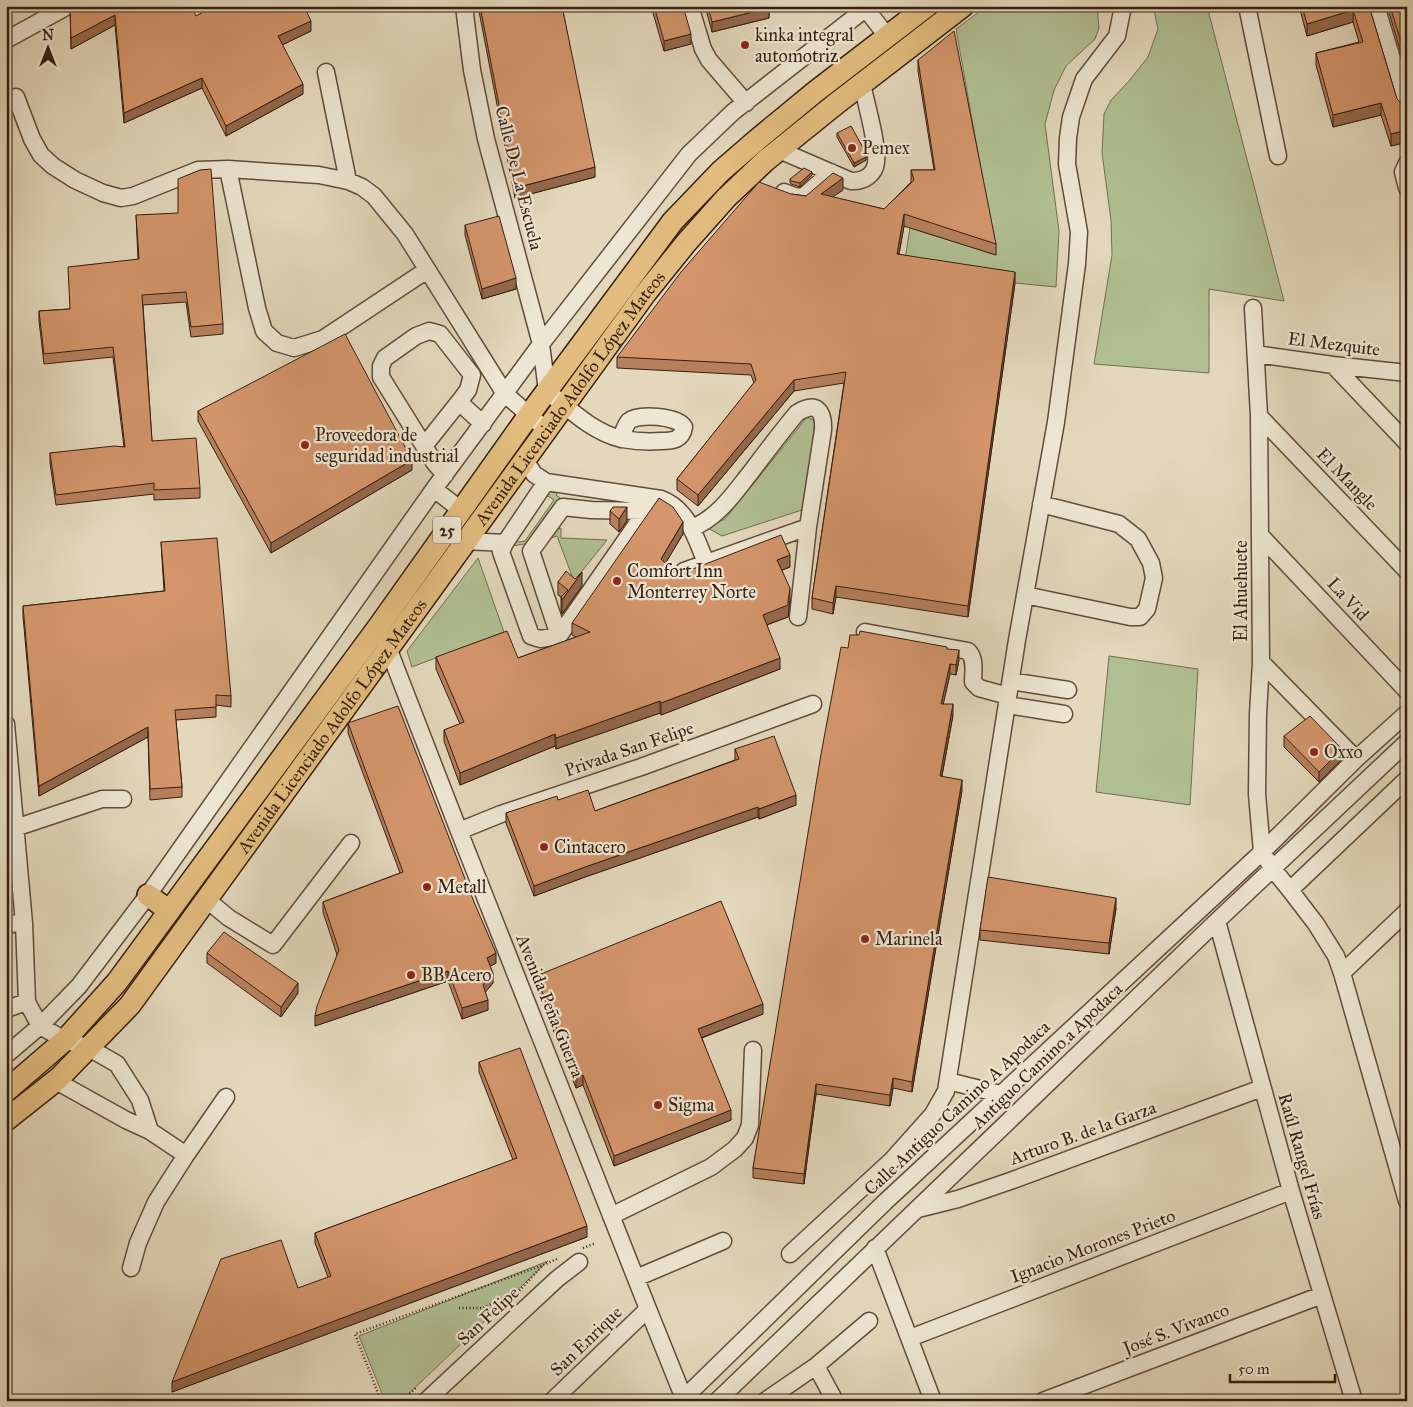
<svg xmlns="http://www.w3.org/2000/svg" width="1413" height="1407" font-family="'IM FELL Great Primer',serif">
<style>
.green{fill:#b0bf93;stroke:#736e52}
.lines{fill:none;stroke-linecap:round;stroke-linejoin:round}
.minor-casing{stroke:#614c3c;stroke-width:19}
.major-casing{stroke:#361e12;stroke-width:24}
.path{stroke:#361e12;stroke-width:2.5;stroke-dasharray:1 2.5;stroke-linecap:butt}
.minor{stroke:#ede6d3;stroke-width:16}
.major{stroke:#e2bc7e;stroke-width:21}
.wall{fill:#b6805c;stroke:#361e12}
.shaded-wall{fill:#94684b;stroke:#361e12}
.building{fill:#d4956b;stroke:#361e12}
.poi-dot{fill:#8f2418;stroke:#ede6d3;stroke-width:2}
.labels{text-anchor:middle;stroke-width:4.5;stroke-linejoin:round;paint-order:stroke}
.shield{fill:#ede6d3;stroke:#6d5a4c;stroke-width:1}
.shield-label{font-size:16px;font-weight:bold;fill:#361e12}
.poi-label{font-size:18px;fill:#361e12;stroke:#ede6d3;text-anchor:start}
.street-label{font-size:18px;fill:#361e12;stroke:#ede6d3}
</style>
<rect width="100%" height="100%" fill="#e3d8bc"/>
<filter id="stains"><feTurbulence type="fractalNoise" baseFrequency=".004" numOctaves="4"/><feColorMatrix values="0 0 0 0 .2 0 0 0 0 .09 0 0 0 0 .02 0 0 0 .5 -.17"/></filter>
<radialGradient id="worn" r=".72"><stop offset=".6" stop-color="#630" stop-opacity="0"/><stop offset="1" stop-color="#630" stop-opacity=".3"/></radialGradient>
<path class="green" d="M987,6H1097L1099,28L1095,39L1066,66L1054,90L1045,124L1059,231L1056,287L1015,283L904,266L910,228L996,255L956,29Z
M1153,6H1207L1284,301L1209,289V373L1094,364L1112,255L1111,220L1102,153L1104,114L1111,100L1129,81L1148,57L1158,29Z
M807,417L815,421L805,509L722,536L706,527L725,519Z
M549,486L561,489L556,495L560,498L530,543L506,547L515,535L518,542L525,541L554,500L543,493Z
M561,528V538L607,540L574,581L557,536L548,539L551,531Z
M478,558L504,632L412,667L407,651Z
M1109,656L1198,669L1190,805L1096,792Z
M548,1261L401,1401H385L359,1336Z"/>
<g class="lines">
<g class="minor-casing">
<path id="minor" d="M464,6L472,70L486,139L541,344L547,391C569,409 594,433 622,439C634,441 649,442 661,441C673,441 682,440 684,427C678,416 638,413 629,421C625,425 623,433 621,439
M690,6L703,49L709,60L746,103
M1247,6L1278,156
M1376,6L1407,108
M866,9L887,36
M6,40L68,6
M326,72L348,181
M16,97L32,139L41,155L53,166L75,180L103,193L121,198L133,196L198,170L228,169L319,175L348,181L362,187L374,196L405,234L505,394L537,422
M779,150L851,181C863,182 875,175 876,162C878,144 866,103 862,84
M1407,163L1403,172L1407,188
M228,169L257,308L264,331L277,343L294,348L323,339L427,270
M784,192L794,196L803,197L831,172
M1253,308L1259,416L1261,662L1258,714L1257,794L1262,852L1273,869L1290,890L1316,924L1336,956L1342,973L1407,1201
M1256,354L1333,365L1407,373
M1333,365L1407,443
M1259,416L1407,571
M424,446L459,402L483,424
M525,460L534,474L546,482
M445,475L434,462L381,377V366L385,358L416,336L429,331L440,334L472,375L468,390L459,402
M434,489L461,510
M655,498L559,636L540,639L531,636L501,552L505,543L546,482L661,499C688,509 696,538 706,563
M692,528C719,517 734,493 751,472C766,452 781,432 797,413C816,401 824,410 823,430L808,527L798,617
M1260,535L1407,691
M465,541L505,543
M684,571L808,527
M1025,595L1130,617H1140L1147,609L1154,578L1151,563L1138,539L1119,524L1041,504
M865,632L968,651C976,659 973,672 973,682L979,688L1008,696
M559,636L531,551L563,507L591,510L646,511
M385,640L459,831L648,1309L685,1401
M1261,662L1356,759
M1011,681L1068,690
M1007,705L1064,714
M6,724L24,923L27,1002L40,1026L65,1040L89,1048L117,1064L140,1100L150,1131L186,1155L156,1202L138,1243L131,1268
M15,828L102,799H123
M459,831L501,814L641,767L813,704
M1290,890L1407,779
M206,899L229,918L273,945L351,843
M1217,921L1291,1191L1354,1401
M6,924L24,923
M1342,973L1407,911
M6,1009L27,1002
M6,1055L40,1026L79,986L148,895L434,489L541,344L689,154L733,112L869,6
M56,1081L126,1120L150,1131
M948,1081L1000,1094
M186,1155L226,1097
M918,1209L958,1199L1013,1180L1262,1088
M611,1216L711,1167L735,1149L745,1138L750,1125L753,1050
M875,1248L933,1401
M790,1254L891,1161L933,1114L946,1091L1017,640L1056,422L1077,264L1079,232L1067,164L1068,138L1071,117L1084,79L1117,36L1123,6
M636,1278L723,1241
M910,1338L1291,1191
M816,1366L835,1401
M426,1401L557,1279L579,1262
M552,1401L648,1309
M681,1401L885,1202L1262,852L1356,759L1407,713
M717,1401L1217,921L1407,742
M765,1401L816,1366L869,1321
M1043,1401L1322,1295"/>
</g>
<g class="major-casing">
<g id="major">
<path d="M148,895L169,911"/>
<path d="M6,1091L65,1040L117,982L379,626L529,415L673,221L721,171L758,139L815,92L927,6"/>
<path id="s1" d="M6,1120L59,1078L130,1005L645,294L686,243L726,198L765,161L837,103L963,6"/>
</g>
</g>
<path class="path" d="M583,1248L596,1243
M510,1301L543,1265L557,1259
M459,1308H483L503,1298L511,1300
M381,1401L355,1334L543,1265
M402,1401L416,1388"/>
<use href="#minor" class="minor"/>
<use href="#major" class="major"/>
</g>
<path class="wall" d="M70,6L196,16L311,31L282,45L303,94L226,136L202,88L124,123L115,25L71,49Z
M478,6H562L595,177L515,198Z
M651,6H683L691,44L664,51Z
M705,6H769V18L712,32Z
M1299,6H1369L1397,99L1405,114L1407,113V142L1391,146L1381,115L1333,127L1316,65V53L1359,42L1353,22L1307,36Z
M1387,6H1407V73Z
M918,60L996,244V255L904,226L899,254L1015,283L968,617L836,597L833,614L812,609V598L844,383L794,391L698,506L677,490V479L754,383L751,375L617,368V357L791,194L806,196L843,190L832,197L884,209L911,182V170H934L918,71Z
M837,133L866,153V160L854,167L837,137Z
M812,175L800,187L791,184L790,182V179Z
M136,215L223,324V334L191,337L186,302L143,305L152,441L200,488V498L154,500V494L56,505L50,463V453L124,447L113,357L44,364L39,321V311L69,309L138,259Z
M465,225L516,289L482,299L465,235Z
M198,411L412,470L271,553L198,421Z
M610,511L627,521L619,532L610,524Z
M683,534L665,563L677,575L790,567L782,570L790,600L788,617L767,625L780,669L661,715L660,713L556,749L555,746L460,785L444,741V730L460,724L436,669V657L518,658L576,637L572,635V623Z
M161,542L231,696V707L216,705V717L176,720L182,787V797L150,800L148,737L39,796L23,616V606L164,591Z
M558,582L582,586L562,614L561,610V597L558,595Z
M848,648L947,649L959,660L956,675L950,674L943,704L953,715L942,776L962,790L912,1092L893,1088L890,1106L816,1094L804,1184L753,1178V1168Z
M348,723L496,963L490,966L493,983L485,992L488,1010L462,1019L448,981L315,1026L337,955L323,912V902L400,873L348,733Z
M1284,736L1342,759L1319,782L1284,747Z
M735,749L796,805L759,819L758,817L585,877L534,896L506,823V813L558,800L595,811L735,760Z
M1116,908L1109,954L980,940V930Z
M207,953L298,993L281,1017L207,963Z
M536,976L763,1014L702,1038L731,1120L614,1166L583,1085L576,1088L536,986Z
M479,1062L587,1237L172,1392L328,1277L315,1243V1233L513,1160L479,1072Z"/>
<path class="shaded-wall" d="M769,8V18L712,32V22Z
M1353,10V22L1307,36V24Z
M115,15V25L71,49V38Z
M311,21V31L278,47V36Z
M691,34V44L664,51V41Z
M202,78V88L124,123V113Z
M303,84V94L226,136V126Z
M1381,103V115L1333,127V115Z
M1407,130V142L1391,146V134Z
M866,157V160L854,167V163Z
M595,167V177L515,198V188Z
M812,172V175L800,187V183Z
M843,178V190L821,205V194Z
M904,214V226L897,265V254Z
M1015,272V283L968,617V606Z
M516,278V289L482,299V289Z
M794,380V391L698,506V495Z
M412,460V470L271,553V543Z
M627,507V521L619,532V519Z
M683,522V534L661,571V559Z
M790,555V567L777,572V560Z
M582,572V586L562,614V600Z
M836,586V597L833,614V603Z
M790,588V600L788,617L763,626V615Z
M959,650V660L956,675V665Z
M780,658V669L661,715V703Z
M950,664V674L941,714V704Z
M660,701V713L556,749V738Z
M953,704V715L940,786V776Z
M148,727V737L39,796V786Z
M555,734V746L460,785V773Z
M1342,749V759L1319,782V772Z
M962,780V790L912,1092V1082Z
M796,795V805L759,819V809Z
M758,807V817L585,877L534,896V886L585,867Z
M1116,898V908L1109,954V943Z
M496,953V963L487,968V958Z
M448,971V981L315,1026V1016Z
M493,973V983L483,995V985Z
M298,983V993L281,1017V1007Z
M488,1000V1010L462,1019V1008Z
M763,1004V1014L698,1039V1029Z
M583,1075V1085L576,1088V1078Z
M893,1078V1088L890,1106V1095Z
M816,1084V1094L804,1184V1174Z
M731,1110V1120L614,1166V1156Z
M587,1226V1237L172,1392V1382Z"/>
<path class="building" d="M70,6H191L196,16L214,6H304L311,21L278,36L303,84L226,126L202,78L124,113L115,15L71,38Z
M480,6H562L595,167L515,188Z
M654,6H683L691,34L664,41Z
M708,6H769V8L712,22Z
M1302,6H1369L1397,99L1402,104L1405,114L1407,113V130L1391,134L1381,103L1333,115L1316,53L1363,42L1353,10L1307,24Z
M1390,6H1407V61Z
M954,31L996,244L904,214L897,254L1015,272L968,606L836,586L833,603L812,598L846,372L794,380L698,495L677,479L756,380L751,364L617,357L681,272L759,182L791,194L806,196L833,173L843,178L821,194L884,209L914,180L911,170H935L918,60Z
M851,126L866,153V157L854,163L837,133Z
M804,168L812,172L800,183L791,181L790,179Z
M211,169L223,324L191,327L186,292L142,295L152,441L196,438L200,488L154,490V483L56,495L50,453L114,446L125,447L113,347L44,354L39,311L70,309L68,267L139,259L136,215L178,213V179L200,170Z
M499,216L516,278L482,289L465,225Z
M345,334L412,460L271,543L198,411Z
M659,498L673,507L683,522L661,559L677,575L781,535L790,555L777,560L790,588L788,601V605L763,615L780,658L661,703L660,701L556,738L555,734L460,773L444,730L464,722L436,657L507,631L518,658L590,632L572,623Z
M613,507H627L619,519L610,511Z
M217,538L231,696L216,695V707L175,710L182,787L150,789L148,727L39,786L23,606L165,591L161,542Z
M566,571L575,579L582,572L562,600L561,597L568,590L558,582Z
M860,631L947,647V649L959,650L956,665L950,664L941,704H953L940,776L962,780L912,1082L893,1078L890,1095L816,1084L804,1174L753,1168L821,754L841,647L848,648L850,635H859Z
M398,706L474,902L496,953L487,958L493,973L483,985L488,1000L462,1008L448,971L315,1016L317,1006L339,950L323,902L403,872L348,723Z
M1310,716L1342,749L1319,772L1284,736Z
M774,736L796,795L759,809L758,807L585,867L534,886L506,813L557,796L558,800L588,790L595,811L739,759L735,749Z
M988,877L1116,898L1109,943L980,930Z
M721,901L763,1004L698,1029L731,1110L614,1156L583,1075L576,1078L536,976Z
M224,932L298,983L281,1007L207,953Z
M520,1048L587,1226L172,1382L221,1259L281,1240L298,1288L331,1276L315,1233L517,1158L479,1062Z"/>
<g class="poi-dot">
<circle cx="745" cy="45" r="5"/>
<circle cx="852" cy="148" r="5"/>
<circle cx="305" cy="445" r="5"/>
<circle cx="617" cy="581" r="5"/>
<circle cx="1314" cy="752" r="5"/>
<circle cx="544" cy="847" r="5"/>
<circle cx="427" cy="887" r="5"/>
<circle cx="865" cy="939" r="5"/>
<circle cx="411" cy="975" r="5"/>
<circle cx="658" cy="1105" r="5"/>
</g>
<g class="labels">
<rect class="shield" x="433" y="516.5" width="28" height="27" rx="4"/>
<g class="shield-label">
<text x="447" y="536">25</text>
</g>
<g class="poi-label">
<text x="755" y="41">kinka integral<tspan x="755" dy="21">automotriz</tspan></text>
<text x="862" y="154">Pemex</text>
<text x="315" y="441">Proveedora de<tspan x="315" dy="21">seguridad industrial</tspan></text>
<text x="627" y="577">Comfort Inn<tspan x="627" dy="21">Monterrey Norte</tspan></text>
<text x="1324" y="758">Oxxo</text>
<text x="554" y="853">Cintacero</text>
<text x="437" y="893">Metall</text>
<text x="875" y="945">Marinela</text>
<text x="421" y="981">BB Acero</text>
<text x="668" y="1111">Sigma</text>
</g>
<g class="street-label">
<text transform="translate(519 178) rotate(76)" y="6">Calle De La Escuela</text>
<text transform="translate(1334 344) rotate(7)" y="6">El Mezquite</text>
<text dy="6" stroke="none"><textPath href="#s1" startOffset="919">Avenida Licenciado Adolfo López Mateos</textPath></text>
<text transform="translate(1347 479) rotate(46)" y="6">El Mangle</text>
<text transform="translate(1241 591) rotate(-90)" y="6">El Ahuehuete</text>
<text transform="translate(1348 599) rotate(47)" y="6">La Vid</text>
<text dy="6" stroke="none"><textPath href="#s1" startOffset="514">Avenida Licenciado Adolfo López Mateos</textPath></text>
<text transform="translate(629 749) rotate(-19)" y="6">Privada San Felipe</text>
<text transform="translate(550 1006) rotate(68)" y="6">Avenida Peña Guerra</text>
<text transform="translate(1047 1056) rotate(-44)" y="6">Antiguo Camino a Apodaca</text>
<text transform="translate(957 1108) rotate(-43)" y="6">Calle Antiguo Camino A Apodaca</text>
<text transform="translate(1083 1133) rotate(-20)" y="6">Arturo B. de la Garza</text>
<text transform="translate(1302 1156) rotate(74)" y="6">Raúl Rangel Frías</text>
<text transform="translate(1093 1246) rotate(-21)" y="6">Ignacio Morones Prieto</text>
<text transform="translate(488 1316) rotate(-43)" y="6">San Felipe</text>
<text transform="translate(1176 1329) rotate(-21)" y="6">José S. Vivanco</text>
<text transform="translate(586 1341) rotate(-44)" y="6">San Enrique</text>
</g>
</g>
<rect width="1413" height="1407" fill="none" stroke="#e3d8bc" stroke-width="25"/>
<rect x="8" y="8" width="1398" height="1392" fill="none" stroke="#361e12" stroke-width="2.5"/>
<rect x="12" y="12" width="1388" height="1382" fill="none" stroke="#361e12"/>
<g transform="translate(48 48)" stroke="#ede6d3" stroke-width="4" paint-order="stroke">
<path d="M0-4L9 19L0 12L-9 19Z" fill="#361e12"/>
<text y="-8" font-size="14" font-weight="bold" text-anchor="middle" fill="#361e12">N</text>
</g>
<path d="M1230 1374v8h105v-8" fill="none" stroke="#361e12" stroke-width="2.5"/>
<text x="1238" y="1374" font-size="15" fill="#361e12" stroke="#ede6d3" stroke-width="4" paint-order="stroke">50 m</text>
<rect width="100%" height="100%" filter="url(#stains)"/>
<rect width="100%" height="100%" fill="url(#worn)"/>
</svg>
